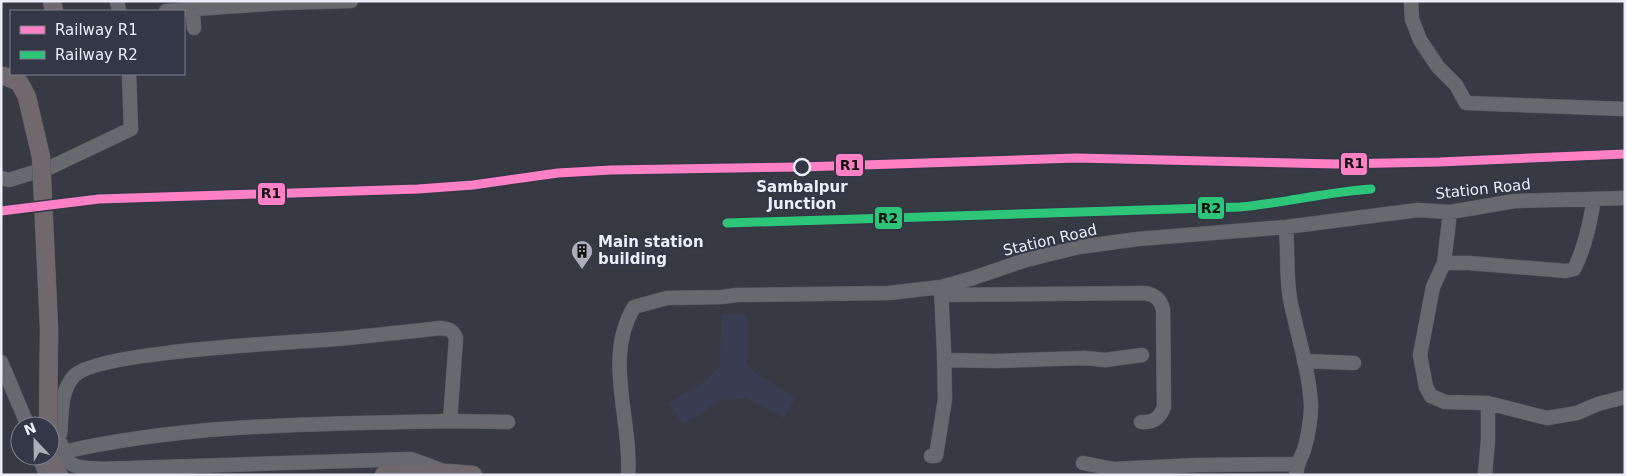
<svg xmlns="http://www.w3.org/2000/svg" width="1626" height="476" font-family="'DejaVu Sans',sans-serif">
<style>
.built{fill:#393d52}
.lines{fill:none;stroke-linecap:round;stroke-linejoin:round}
.minor-casing{stroke:#55575e;stroke-width:15}
.major-casing{stroke:#55575e;stroke-width:19}
.minor{stroke:#67696f;stroke-width:14}
.major{stroke:#70686d;stroke-width:18}
.major-bridge-casing{stroke:#55575e;stroke-width:19;stroke-linecap:butt}
.major-bridge{stroke:#70686d;stroke-width:18}
.rail-1-casing{stroke:#333746;stroke-width:12}
.rail-2-casing{stroke:#333746;stroke-width:12}
.rail-1{stroke:#ff80c5;stroke-width:9}
.rail-2{stroke:#2dc577;stroke-width:9}
.stop-dot{fill:#333746;stroke:#ebeef8;stroke-width:2.5}
.labels{text-anchor:middle;stroke-width:4;stroke-linejoin:round;paint-order:stroke}
.stop-label{font-size:15px;font-weight:bold;fill:#ebeef8;stroke:#333746}
.street-label{font-size:15px;fill:#ebeef8;stroke:#333746}
.poi-label{font-size:15px;font-weight:bold;fill:#ebeef8;stroke:#333746;text-anchor:start}
.line-badge{stroke:#333746;stroke-width:2}
.pale-badge-label{font-size:14px;text-anchor:middle;font-weight:bold;fill:#111}
</style>
<rect width="100%" height="100%" fill="#373a42"/>
<path class="built" d="M747,314V365L756,374L796,397L784,418L745,398L722,400L682,424L669,403L708,379L720,365L721,315Z"/>
<g class="lines">
<g class="minor-casing">
<path id="minor" d="M117,1L119,11
M1411,1L1412,19L1420,40L1438,67L1456,85L1466,103L1625,109
M192,2L194,28
M166,11L281,3L351,1
M1,178L9,180L51,167L131,129L129,74
M1450,212L1444,263L1433,287L1420,355L1426,387L1431,396L1445,402L1488,403L1547,418L1577,413L1598,404L1625,397
M1286,227C1288,251 1286,275 1290,299C1297,334 1309,369 1311,405C1311,419 1308,436 1304,450C1300,461 1297,462 1296,475
M1444,263H1469L1566,271L1574,269C1585,248 1590,223 1594,199
M941,295L1146,293C1156,296 1160,299 1163,309L1164,407C1160,418 1153,423 1141,422
M944,360L994,361L1085,358L1105,360L1142,355
M1304,361L1354,363
M1,362L28,426
M450,421L508,422
M60,434C62,415 60,391 74,376C97,351 291,343 335,339C370,336 405,332 440,328C449,329 453,330 456,338L450,421C321,424 189,423 63,452
M61,444C63,450 64,458 69,462C79,472 117,468 131,468L411,459L444,471
M39,456L46,475
M931,456H936L945,399L944,352L941,288
M1083,463L1114,469L1197,465L1296,464
M628,475C632,419 603,358 634,307L667,298L722,297L737,295L889,293L941,287L973,278L1026,260L1079,247L1138,239L1286,227L1418,210L1450,212L1515,201L1625,198
M1485,475L1488,440V403"/>
</g>
<g class="major-casing">
<path id="major" d="M52,1L54,11
M49,456L50,461L59,475
M384,475L448,473L473,475"/>
</g>
<use href="#minor" class="minor"/>
<use href="#major" class="major"/>
<g class="major-bridge-casing">
<path id="major-bridge" d="M1,76H4L19,82L27,97L41,157L49,328L48,426"/>
</g>
<use href="#major-bridge" class="major-bridge"/>
<g class="rail-1-casing">
<path id="rail-1" d="M1,211L99,199L418,189L473,185L558,173L611,170L801,167L1076,158L1336,164L1439,162L1625,154"/>
</g>
<g class="rail-2-casing">
<path id="rail-2" d="M727,223L1240,207C1284,203 1327,192 1371,189"/>
</g>
<use href="#rail-1" class="rail-1"/>
<use href="#rail-2" class="rail-2"/>
</g>
<defs>
<g id="building-pin" transform="scale(1.125)"><path d="M0 17L-7.5 6A9.5 9.5 0 1 1 7.5 6Z" fill="#acafb8" stroke="#333746"/><path d="M-4-6H4V6H1V3H-1V6H-4ZM-2.5-4.3h1.7v1.8h-1.7ZM.8-4.3h1.7v1.8H.8ZM-2.5-1h1.7V.8h-1.7ZM.8-1h1.7V.8H.8Z" fill="#111"/></g>
</defs>
<g fill-rule="evenodd">
<use href="#building-pin" x="582" y="251"/>
</g>
<circle class="stop-dot" cx="802" cy="167" r="8"/>
<g class="labels">
<g class="stop-label">
<text x="802" y="192">Sambalpur<tspan x="802" dy="17">Junction</tspan></text>
</g>
<g class="street-label">
<text transform="translate(1483 189) rotate(-6)" y="5">Station Road</text>
<text transform="translate(1050 240) rotate(-13)" y="5">Station Road</text>
</g>
<g class="poi-label">
<text x="598" y="247">Main station<tspan x="598" dy="17">building</tspan></text>
</g>
</g>
<g class="line-badge">
<rect x="1340" y="152" width="28" height="24" rx="5" fill="#ff80c5"/>
<rect x="835" y="153" width="29" height="24" rx="5" fill="#ff80c5"/>
<rect x="257" y="182" width="29" height="24" rx="5" fill="#ff80c5"/>
<rect x="1197" y="196" width="28" height="24" rx="5" fill="#2dc577"/>
<rect x="874" y="206" width="29" height="24" rx="5" fill="#2dc577"/>
</g>
<g class="pale-badge-label">
<text x="1354" y="168">R1</text>
<text x="850" y="170">R1</text>
<text x="271" y="198">R1</text>
<text x="1211" y="213">R2</text>
<text x="888" y="223">R2</text>
</g>
<rect width="1626" height="476" fill="none" stroke="#ebeef8" stroke-width="5"/>
<rect x="10" y="10" width="175" height="65" fill="#333746" stroke="#7d808d"/>
<rect x="20" y="26" width="25" height="8" fill="#ff80c5" stroke="#7d808d"/>
<text x="55" y="35" font-size="15" fill="#ebeef8">Railway R1</text>
<rect x="20" y="51" width="25" height="8" fill="#2dc577" stroke="#7d808d"/>
<text x="55" y="60" font-size="15" fill="#ebeef8">Railway R2</text>
<g transform="translate(35 441) rotate(338)"><circle r="24" fill="#333746" stroke="#7d808d"/>
<path d="M0-4L9 19L0 12L-9 19Z" fill="#acafb8"/>
<text y="-8" font-size="14" font-weight="bold" text-anchor="middle" fill="#ebeef8">N</text>
</g>
</svg>
